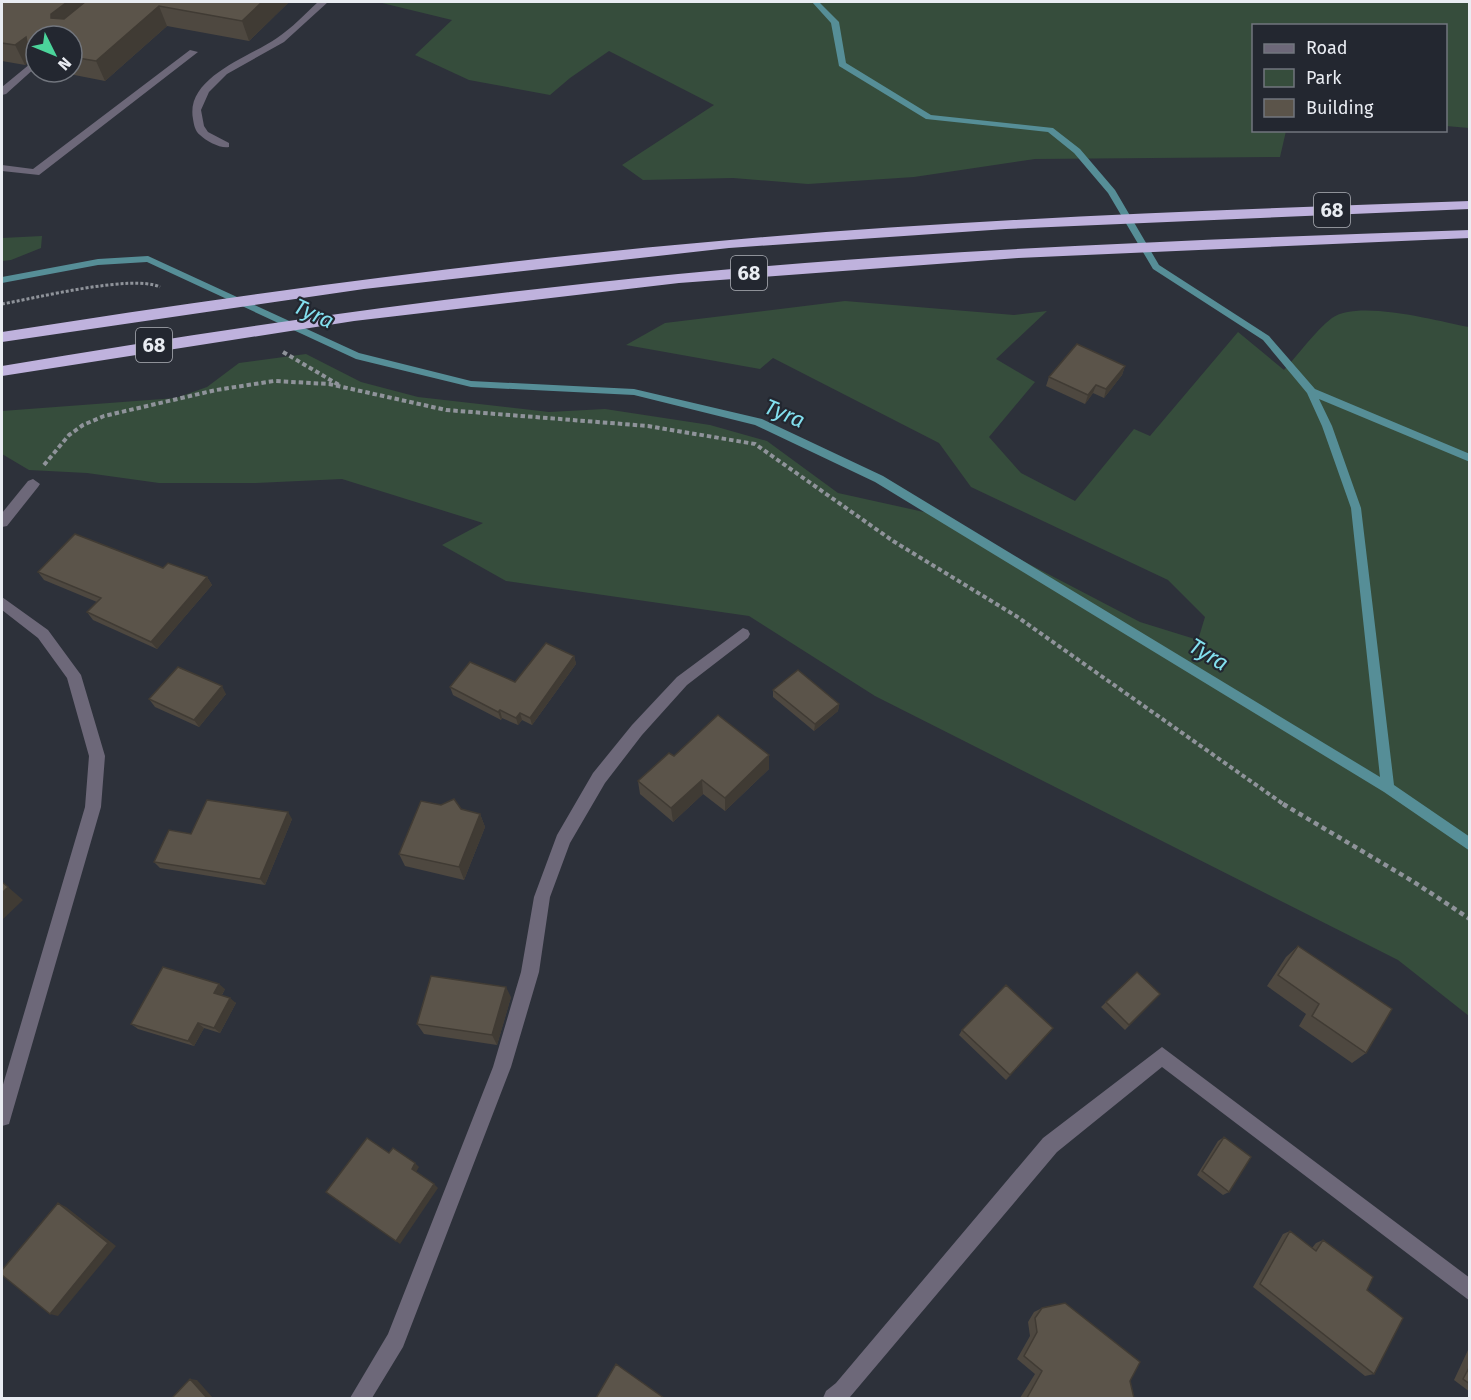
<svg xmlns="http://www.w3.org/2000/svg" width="1471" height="1400" font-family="'Fira Sans',sans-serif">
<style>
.green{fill:#364d3c}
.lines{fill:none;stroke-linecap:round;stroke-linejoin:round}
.stream{fill:#568e97;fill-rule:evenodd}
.path-far2{stroke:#8f939a;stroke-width:3;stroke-dasharray:3 2;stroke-linecap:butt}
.path-far1{stroke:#8f939a;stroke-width:4;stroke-dasharray:4.5 3;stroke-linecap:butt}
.path{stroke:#8f939a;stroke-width:4.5;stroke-dasharray:5 4;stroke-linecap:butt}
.lane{fill:#6d6879;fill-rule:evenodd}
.street{fill:#6d6879;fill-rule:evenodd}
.highway{fill:#bfb2dd;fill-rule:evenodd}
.wall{fill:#4e4840}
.shaded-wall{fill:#403b34}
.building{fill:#5b544a;stroke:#403b34;stroke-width:1.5}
.labels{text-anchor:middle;stroke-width:4.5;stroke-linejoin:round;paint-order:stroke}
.shield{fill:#232730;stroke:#aeb1b8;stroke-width:1.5}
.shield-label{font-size:20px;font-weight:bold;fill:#e9ecf2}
.water-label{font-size:22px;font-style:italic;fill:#83e0ef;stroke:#232730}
</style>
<rect width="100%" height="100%" fill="#2d313a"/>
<path class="green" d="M378,2H1469V128L1446,126V26H1254V130L1286,131L1280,157L1035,159L914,177L808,184L733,178L643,180L622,165L714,105L609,51L570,78L550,95L469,80L415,55L452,20Z
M42,236L41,248L11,260L2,261V238Z
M845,301L1014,315L1047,311L996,359L1035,382L989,437L1021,473L1075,501L1134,429L1150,436L1238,332L1284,370C1299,354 1314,332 1332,318C1358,299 1437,321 1469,327V1016L1398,960L875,696L749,616L506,581L442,545L483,523L342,479L256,483H159L87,473L29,470L2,454V411L176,398L207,387L239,363L306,354L361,382L418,397L549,412L605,409L710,425L767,441L838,493L933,514L1140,622L1198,640L1205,617L1168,580L971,487L939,443L773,358L760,369L626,345L665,323Z"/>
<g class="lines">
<path class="stream" d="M812,2H819L839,22L846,63L931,115L1053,128L1080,149L1115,190L1159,265L1269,336L1315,389L1470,454V462L1319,399L1332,426L1361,508L1394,785L1470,837V851L1384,792L875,482L755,425L634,395L471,387L356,359L147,262L98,265L2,283V277L98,259L148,256L359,353L471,381L634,389L762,419L883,476L1380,777L1351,508L1322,426L1307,393L1263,340L1153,269L1108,193L1074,153L1048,132L926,119L839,66L831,23Z"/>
<path class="path-far2" d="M2,304C36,298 133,274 160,287"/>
<path class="path-far1" d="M283,352L339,385
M44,465L69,435L83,425L104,416L216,390L274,381L329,384L446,410L648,426L755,444L893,541L1016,616L1286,806"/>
<path class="path" d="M1283,804L1414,882L1470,919"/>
<path class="lane" d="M190,50L198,52L39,175L2,171V165L33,169Z
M36,59V67L6,94L2,95V87Z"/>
<path class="street" d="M318,2H328L284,42L227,74L209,92L201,110L204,126L208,132L229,143V147C221,149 206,141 200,135C195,131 194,125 193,119C185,77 250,57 277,38C292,28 305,14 318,2Z
M33,479L40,484L38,487L7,526L2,527V513L28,481Z
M2,597L48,630L81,675L105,756L101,807L11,1117L9,1124L2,1126V1088L85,807L89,756L67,678L38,638L2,610Z
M743,628L748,630L750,634L748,638L687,685L642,735L605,783L570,843L550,897L539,972L511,1067L403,1347L372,1398H350L388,1334L493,1067L521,972L534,897L557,835L593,773L632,725L677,677Z
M1162,1047L1470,1278V1301L1162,1067L1057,1152L850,1397L823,1398L826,1391L836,1383L1043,1138Z"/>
<path class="highway" d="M1470,201V209L1006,229L729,248L364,289L2,342V332C244,294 486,261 730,240C976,218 1223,210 1470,201Z
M1470,230V238L1018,258L679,283L354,321L2,376V366C226,328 451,296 678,274C941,249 1205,239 1470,230Z"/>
</g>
<path class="wall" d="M2,2H289L249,41L167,26L105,81L59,72H72V36H36V64L33,59L25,65L2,61Z
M1125,366L1122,375L1104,398L1093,393L1085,404L1046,386L1049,377Z
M163,568L207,577L212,585L157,649L93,620L87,612L97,602L44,580L38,572Z
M574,656L576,664L532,725L522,720L518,725L502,718L501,720L453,695L450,687L515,682Z
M773,690L839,704L838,711L814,731L773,697Z
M226,694L199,727L155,707L149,699Z
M674,756L769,769L725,811L703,794L673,822L640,794L638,781Z
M461,809L480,814L485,827L464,880L405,866L399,854Z
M292,819L265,885L160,868L154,862L191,834Z
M1298,946L1366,1053L1352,1063L1299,1026L1306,1014L1267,986L1286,957Z
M225,989L222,995L236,1003L220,1033L204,1028L194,1046L138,1029L131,1024Z
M1160,994L1125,1030L1101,1007L1106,1002Z
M511,997L497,1045L424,1034L417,1024Z
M962,1030L1049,1033L1006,1080L959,1035Z
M1224,1137L1229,1192L1223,1195L1197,1175L1218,1141Z
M1290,1231L1312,1248L1316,1243L1323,1240L1367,1290L1374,1374L1365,1376L1253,1287L1283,1234Z
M1042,1308L1130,1381L1134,1398H1020L1035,1374L1017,1359L1030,1336L1028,1322L1034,1312Z
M1468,1350H1470V1392L1454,1380Z"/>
<path class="shaded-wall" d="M67,2H99L61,34L51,18V14Z
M262,2H289L249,41L242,21Z
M159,6L167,26L105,81L96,61Z
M26,37L28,48L33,59L25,65L15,45Z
M1125,366L1122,375L1104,398L1106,389Z
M1096,385L1093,393L1085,404L1088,395Z
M207,577L212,585L157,649L151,642Z
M574,656L576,664L532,725L530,718Z
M222,686L226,694L199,727L194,720Z
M839,704L838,711L814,731L815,724Z
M500,710L502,718L501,720L498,712Z
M520,713L522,720L518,725L516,718Z
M769,755V769L725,811V798Z
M702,780L703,794L673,822L671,808Z
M288,812L292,819L265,885L260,879Z
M480,814L485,827L464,880L459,867Z
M8,887L23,900L2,920V893Z
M219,984L225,989L220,998L214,993Z
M506,987L511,997L497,1045L492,1035Z
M230,998L236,1003L220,1033L214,1028Z
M198,1023L204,1028L194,1046L188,1041Z
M1053,1028L1049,1033L1006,1080L1010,1075Z
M415,1163L419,1167L416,1172L412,1169Z
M434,1184L438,1188L400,1244L396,1241Z
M58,1203L66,1207L116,1246L58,1316L50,1314Z
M190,1379L197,1380L213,1398H207Z"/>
<path class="building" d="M2,2H67L51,14V18L64,19L85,2H262L242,21L159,6L96,61L72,57V36H36V49L28,48L26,37L15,45L2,43Z
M1077,344L1125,366L1106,389L1096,385L1088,395L1049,377Z
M75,534L163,568L168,563L207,577L151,642L87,612L101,598L38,572Z
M546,643L574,656L530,718L520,713L516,718L500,710L498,712L450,687L470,662L515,682Z
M178,667L222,686L194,720L149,699Z
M798,670L839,704L815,724L773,690Z
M718,715L769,755L725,798L702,780L671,808L638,781L669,753L674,756Z
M454,799L461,809L480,814L459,867L399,854L421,801L441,805Z
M207,800L288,812L260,879L154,862L169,830L191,834Z
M2,882L8,887L2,893Z
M1298,946L1392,1009L1366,1053L1312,1016L1319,1004L1278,975Z
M163,967L219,984L214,993L230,998L214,1028L198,1023L188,1041L131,1024Z
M1137,972L1160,994L1129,1025L1106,1002Z
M431,976L506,987L492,1035L417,1024Z
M1006,985L1053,1028L1010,1075L962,1030Z
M1224,1137L1251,1157L1229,1192L1202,1171Z
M367,1138L389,1153L393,1148L415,1163L412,1169L434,1184L396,1241L326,1192Z
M58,1203L108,1243L50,1314L2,1275V1270Z
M1290,1231L1316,1251L1323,1240L1373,1277L1367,1290L1403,1318L1374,1374L1260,1284Z
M1065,1303L1140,1362L1130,1381L1134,1398H1027L1042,1371L1024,1356L1037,1332L1035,1318L1042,1308Z
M616,1364L664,1398H596Z
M1470,1366V1384L1463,1379Z
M190,1379L207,1398H172Z"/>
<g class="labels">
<g class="shield">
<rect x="1314" y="193" width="36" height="34" rx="4.5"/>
<rect x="731" y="256" width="36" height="34" rx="4.5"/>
<rect x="136" y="328" width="36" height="34" rx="4.5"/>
</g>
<g class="shield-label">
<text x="1332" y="217">68</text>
<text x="749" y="280">68</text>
<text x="154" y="352">68</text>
</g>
<g class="water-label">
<text transform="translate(314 313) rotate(25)" y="8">Tyra</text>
<text transform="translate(785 413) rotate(23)" y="8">Tyra</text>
<text transform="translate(1209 654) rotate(31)" y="8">Tyra</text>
</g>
</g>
<rect width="1471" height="1400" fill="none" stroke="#e9ecf2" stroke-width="6"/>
<rect x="1252" y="24" width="195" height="108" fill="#232730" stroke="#72767e" stroke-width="1.5"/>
<rect x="1264" y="44" width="30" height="9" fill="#6d6879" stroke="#72767e" stroke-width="1.5"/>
<text x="1306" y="54" font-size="18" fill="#e9ecf2">Road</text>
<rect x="1264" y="69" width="30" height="18" fill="#364d3c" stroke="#72767e" stroke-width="1.5"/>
<text x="1306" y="84" font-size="18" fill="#e9ecf2">Park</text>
<rect x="1264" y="99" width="30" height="18" fill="#5b544a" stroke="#72767e" stroke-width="1.5"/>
<text x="1306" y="114" font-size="18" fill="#e9ecf2">Building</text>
<g transform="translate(54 54) rotate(133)"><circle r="28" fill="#232730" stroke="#72767e" stroke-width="1.5"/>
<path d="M0-4.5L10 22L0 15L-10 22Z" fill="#4bd49b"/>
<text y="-9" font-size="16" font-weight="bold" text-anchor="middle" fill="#e9ecf2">N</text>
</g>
</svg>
